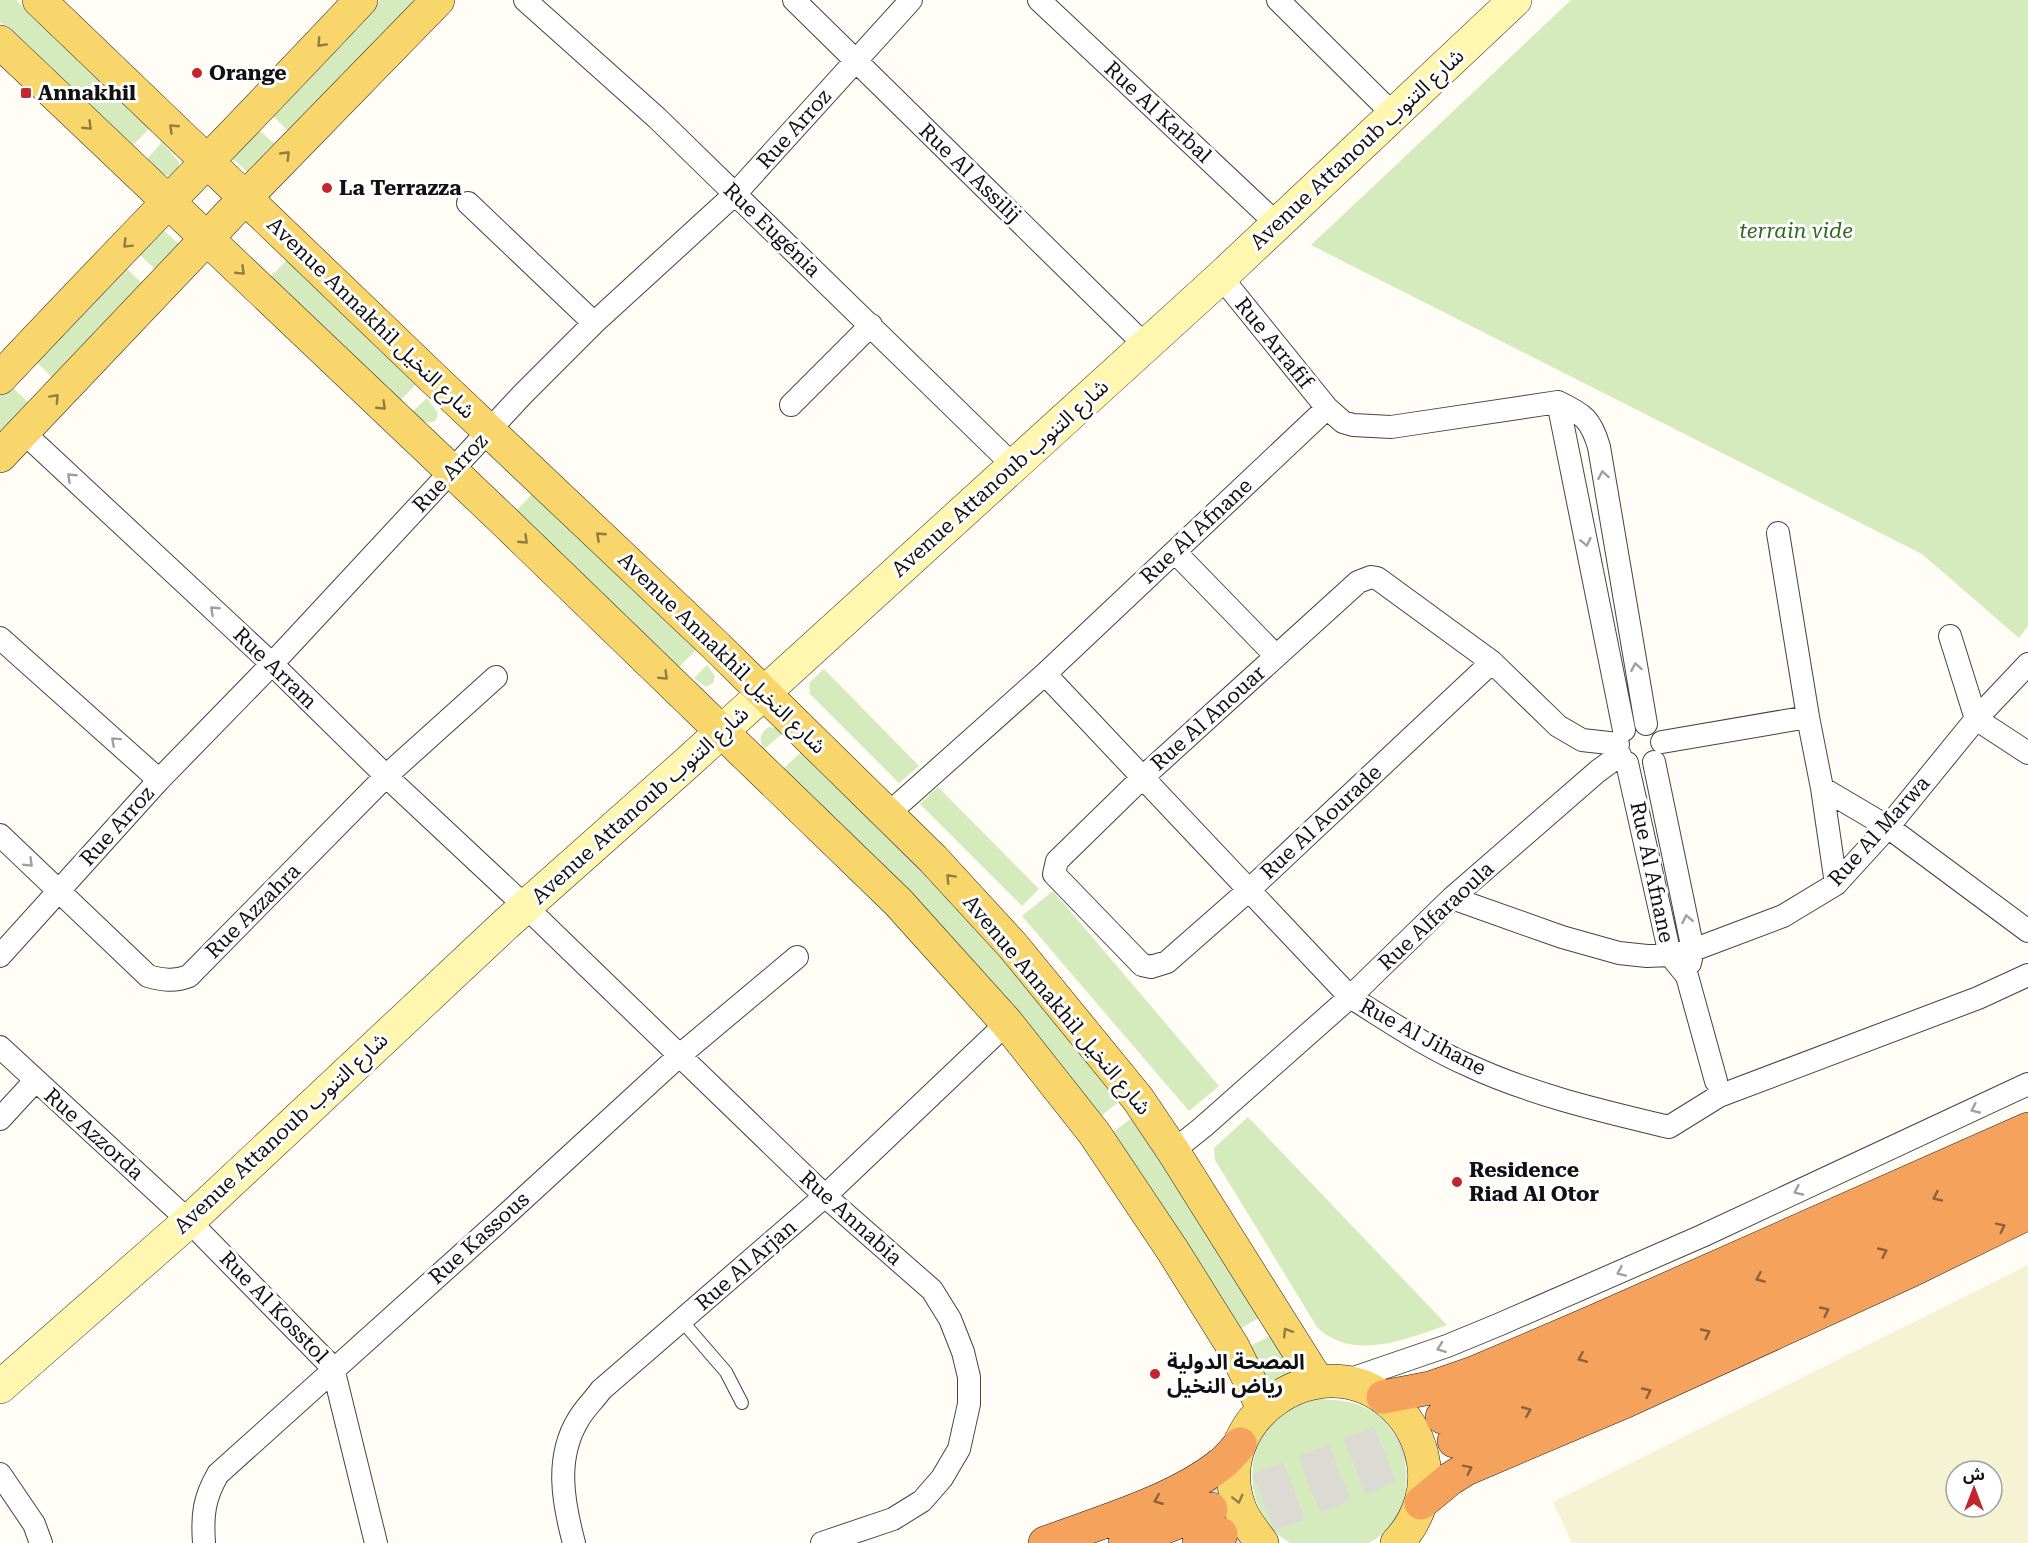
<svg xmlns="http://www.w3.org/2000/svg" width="2028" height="1543" font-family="'Roboto Serif','Noto Sans Arabic',serif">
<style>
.farmland{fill:#f6f3d4;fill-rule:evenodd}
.green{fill:#d5ebbd}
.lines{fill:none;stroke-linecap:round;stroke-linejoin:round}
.highway-tunnel{stroke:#dbdad3;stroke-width:33;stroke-dasharray:33 16;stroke-linecap:butt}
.lane-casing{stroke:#444;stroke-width:14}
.street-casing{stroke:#444;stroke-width:24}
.secondary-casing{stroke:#333;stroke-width:34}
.primary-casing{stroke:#222;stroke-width:34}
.highway-casing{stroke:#222;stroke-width:34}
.lane{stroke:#fff;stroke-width:12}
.street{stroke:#fff;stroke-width:22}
.secondary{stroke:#fff6b0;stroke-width:33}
.primary{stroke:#f9d66b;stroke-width:33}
.highway{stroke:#f5a25d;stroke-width:33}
.oneway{stroke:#917d42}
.oneway2{stroke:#a0a0a0}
.oneway3{stroke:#8e613b}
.poi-dot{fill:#c4262e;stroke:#fff;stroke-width:2}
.labels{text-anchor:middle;stroke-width:6;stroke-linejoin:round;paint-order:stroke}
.poi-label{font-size:21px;font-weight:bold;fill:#111;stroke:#fff;text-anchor:start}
.street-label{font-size:21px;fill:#111;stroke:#fff}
.park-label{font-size:21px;font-style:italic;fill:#2f6b1f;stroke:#fff}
</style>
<rect width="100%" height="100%" fill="#fffdf5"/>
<path class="farmland" d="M2028,1265V1543H1572L1553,1502ZM1956,1471H1992V1507H1956Z"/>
<path class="green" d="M0,0H16L150,128L130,148L0,22Z
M380,0H420L291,134L271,114Z
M1571,0H2028V626L2019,638L1922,554L1311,245Z
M257,128L278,147L252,176L231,157Z
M162,142L179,162C178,190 155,169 146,160Z
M161,228L182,247L158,272L138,253Z
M288,259L418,382L399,402L268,279Z
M124,266L145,286L55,380L34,360Z
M10,385L32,406L0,439V396Z
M427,398L438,413L436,420C426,427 420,418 412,412Z
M533,493L696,650L677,669L515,512Z
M707,665L715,676L713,683L706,687L694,678Z
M824,669L919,766L899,783L810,694L809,683Z
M769,727L776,728L782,734L764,749C758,741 760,732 769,727Z
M802,751L932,878L978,928L1120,1101L1097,1119L781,771Z
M938,787L1039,889L1022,906L920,804Z
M1053,891L1219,1086L1189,1111L1022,916Z
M1248,1117L1447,1325C1407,1339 1352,1362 1317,1327L1215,1160L1214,1148Z
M1132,1118L1261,1317L1237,1330L1109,1135Z
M1272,1335L1292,1373L1266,1386L1246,1348Z
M1318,1399C1335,1400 1352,1400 1368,1409C1417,1436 1421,1516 1369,1543H1290C1248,1519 1239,1458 1273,1422C1285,1410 1302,1404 1318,1399Z"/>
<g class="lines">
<path class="highway-tunnel" d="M1213,1508L1438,1419
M1223,1534L1454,1441"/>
<g class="lane-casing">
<path id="lane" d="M682,1321L726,1372L742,1403"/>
</g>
<g class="street-casing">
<path id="street" d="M525,0L657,118L1014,466
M794,0L1146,346
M1039,0L1277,224
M1278,0L1393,114
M468,203L594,323
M1221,277L1327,408L1343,422L1353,425L1391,427L1558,402C1583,414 1591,419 1599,447L1646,724
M1558,402L1624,730
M791,405L871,325
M23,432L272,664L386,776L526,907L825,1196L932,1290L950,1319L963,1352L969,1377V1404L959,1449L942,1478L922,1501L893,1519L822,1543
M1778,533L1808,717L1822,788L1836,884
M1175,552L1276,656
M1950,636L1976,719L2028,753
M0,638L159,780
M1492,662L1249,890L1167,962L1151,967L1142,965L1054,874L1057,861L1143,777L1358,582L1371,577L1377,578L1492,662L1558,726L1582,740L1618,744
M1045,674L1350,997C1389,1021 1428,1048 1470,1066C1533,1095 1602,1111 1669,1127L1719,1096L1978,998L2028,975
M1662,742L1808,717
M1654,762L1693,950L1690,963
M1627,763L1670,955L1687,976L1716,1081
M1822,788L1888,827L2028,931
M888,814L1045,674L1327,408
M0,835L148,976C163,980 174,982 189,976L386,776L496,677
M1452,898L1562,937L1619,953L1647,956L1670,955L1693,950L1783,916L1836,884L1888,827L1976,719L2028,664
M0,956L159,780L272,664L522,395L594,323L735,194L911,0
M0,1047L189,1221L333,1368L376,1543
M0,1119L35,1081
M1173,1151L1203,1127L1350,997L1452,898L1598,771L1620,755
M1342,1382L1447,1346L1498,1325L1702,1236L2028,1084
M0,1474L34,1524L41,1543
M204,1543C202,1515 204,1498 218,1474L497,1223L680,1055L797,957
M574,1543C563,1502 555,1458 578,1420C584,1409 594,1400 601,1390L825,1196L1007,1023"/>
</g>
<g class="secondary-casing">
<path id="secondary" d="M0,1387L189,1221L507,923L687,763L1221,277L1515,0"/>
</g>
<g class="primary-casing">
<path id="primary" d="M39,0L433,378L714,644L933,859L1013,946L1138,1099L1173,1151L1318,1382
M0,42L499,516L898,902L1007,1023L1094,1133L1173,1251L1233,1347L1263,1408
M0,378C119,251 242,127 361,0
M0,456L246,197L438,0
M1262,1543C1254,1532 1245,1522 1240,1509C1206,1421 1317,1342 1389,1402C1406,1416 1417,1434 1422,1455C1430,1487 1419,1520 1397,1543"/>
</g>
<g class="highway-casing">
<path id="highway" d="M1383,1397L1430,1388L1476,1372L1593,1322L2028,1129
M1442,1417L1604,1349L2028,1154
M1454,1441L1615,1375L2028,1184
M1421,1503L1450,1479L1466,1469L1626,1401L1912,1270L2028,1213
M1045,1543C1101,1522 1175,1501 1221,1464C1228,1459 1234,1451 1240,1444
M1125,1543L1211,1509
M1199,1543L1221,1534"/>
</g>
<use href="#lane" class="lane"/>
<use href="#street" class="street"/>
<use href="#secondary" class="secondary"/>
<use href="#primary" class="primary"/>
<use href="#highway" class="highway"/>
</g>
<defs><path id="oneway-chevron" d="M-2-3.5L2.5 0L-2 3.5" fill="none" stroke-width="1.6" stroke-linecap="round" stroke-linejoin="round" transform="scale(1.5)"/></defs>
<g class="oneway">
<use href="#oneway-chevron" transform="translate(321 43) rotate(133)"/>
<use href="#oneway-chevron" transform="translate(88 126) rotate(44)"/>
<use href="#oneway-chevron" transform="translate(173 128) rotate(-136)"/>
<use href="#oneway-chevron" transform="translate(286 155) rotate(-46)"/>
<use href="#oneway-chevron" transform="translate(127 244) rotate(135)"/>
<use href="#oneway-chevron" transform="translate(241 271) rotate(44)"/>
<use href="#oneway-chevron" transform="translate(55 398) rotate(-47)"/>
<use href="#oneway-chevron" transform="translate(382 406) rotate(44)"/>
<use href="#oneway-chevron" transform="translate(600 536) rotate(-137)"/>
<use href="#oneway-chevron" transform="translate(524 540) rotate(44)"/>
<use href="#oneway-chevron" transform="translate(664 676) rotate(44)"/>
<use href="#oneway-chevron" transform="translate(950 878) rotate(-133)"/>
<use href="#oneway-chevron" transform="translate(1287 1332) rotate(-122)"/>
<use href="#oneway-chevron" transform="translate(1238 1499) rotate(76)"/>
</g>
<g class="oneway2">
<use href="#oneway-chevron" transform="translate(1603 475) rotate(-100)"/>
<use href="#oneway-chevron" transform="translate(71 477) rotate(-137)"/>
<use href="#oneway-chevron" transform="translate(1586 542) rotate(78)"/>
<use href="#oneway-chevron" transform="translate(214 610) rotate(-137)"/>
<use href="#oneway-chevron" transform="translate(1636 667) rotate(-100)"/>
<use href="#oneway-chevron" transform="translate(115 741) rotate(-138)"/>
<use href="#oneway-chevron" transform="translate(29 863) rotate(44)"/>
<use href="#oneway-chevron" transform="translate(1687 919) rotate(-101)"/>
<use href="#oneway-chevron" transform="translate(1975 1109) rotate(155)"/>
<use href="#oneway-chevron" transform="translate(1798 1191) rotate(155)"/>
<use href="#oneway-chevron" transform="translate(1621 1272) rotate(156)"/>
<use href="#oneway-chevron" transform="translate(1441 1348) rotate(160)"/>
</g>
<g class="oneway3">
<use href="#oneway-chevron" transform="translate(1937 1197) rotate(155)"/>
<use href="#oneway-chevron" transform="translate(2001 1227) rotate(-26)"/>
<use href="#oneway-chevron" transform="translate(1883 1252) rotate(-25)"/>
<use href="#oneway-chevron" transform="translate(1760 1278) rotate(156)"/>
<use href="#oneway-chevron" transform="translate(1825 1311) rotate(-25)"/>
<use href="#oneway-chevron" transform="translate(1706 1333) rotate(-25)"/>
<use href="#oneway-chevron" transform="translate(1582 1358) rotate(157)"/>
<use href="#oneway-chevron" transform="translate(1647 1392) rotate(-25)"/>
<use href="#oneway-chevron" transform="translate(1527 1411) rotate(-22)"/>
<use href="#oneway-chevron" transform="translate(1468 1469) rotate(-26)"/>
<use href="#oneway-chevron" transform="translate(1158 1500) rotate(158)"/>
</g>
<g class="poi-dot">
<circle cx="197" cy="73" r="6"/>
<rect x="20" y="87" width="12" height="12" rx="3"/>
<circle cx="327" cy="188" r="6"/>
<circle cx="1457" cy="1182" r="6"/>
<circle cx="1155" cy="1374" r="6"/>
</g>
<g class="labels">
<g class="poi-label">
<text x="209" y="80">Orange</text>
<text x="38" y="100">Annakhil</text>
<text x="339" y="195">La Terrazza</text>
<text x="1469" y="1177">Residence<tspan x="1469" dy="24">Riad Al Otor</tspan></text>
<text x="1167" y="1369">المصحة الدولية<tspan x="1167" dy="24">رياض النخيل</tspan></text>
</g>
<g class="street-label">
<text transform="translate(1158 112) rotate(43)" y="7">Rue Al Karbal</text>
<text transform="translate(794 129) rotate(-48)" y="7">Rue Arroz</text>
<text transform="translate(1357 149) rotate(-43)" y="7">Avenue Attanoub شارع التنوب</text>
<text transform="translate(970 173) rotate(44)" y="7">Rue Al Assilij</text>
<text transform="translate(772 230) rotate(44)" y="7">Rue Eugénia</text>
<text transform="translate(371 318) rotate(44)" y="7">Avenue Annakhil شارع النخيل</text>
<text transform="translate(1274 343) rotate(51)" y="7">Rue Arrafif</text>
<text transform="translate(450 473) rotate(-47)" y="7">Rue Arroz</text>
<text transform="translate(1000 478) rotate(-42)" y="7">Avenue Attanoub شارع التنوب</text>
<text transform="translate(1196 531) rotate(-43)" y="7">Rue Al Afnane</text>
<text transform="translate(722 653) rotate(44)" y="7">Avenue Annakhil شارع النخيل</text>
<text transform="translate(275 668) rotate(44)" y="7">Rue Arram</text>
<text transform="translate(1208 718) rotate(-42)" y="7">Rue Al Anouar</text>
<text transform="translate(640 805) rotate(-42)" y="7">Avenue Attanoub شارع التنوب</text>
<text transform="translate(1321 822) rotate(-43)" y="7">Rue Al Aourade</text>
<text transform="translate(117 826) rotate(-48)" y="7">Rue Arroz</text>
<text transform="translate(1879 831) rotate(-48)" y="7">Rue Al Marwa</text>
<text transform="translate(1652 872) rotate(78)" y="7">Rue Al Afnane</text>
<text transform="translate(253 911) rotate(-45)" y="7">Rue Azzahra</text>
<text transform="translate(1436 916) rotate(-43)" y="7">Rue Alfaraoula</text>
<text transform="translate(1057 1005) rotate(50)" y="7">Avenue Annakhil شارع النخيل</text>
<text transform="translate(1423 1037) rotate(28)" y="7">Rue Al Jihane</text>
<text transform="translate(281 1133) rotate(-43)" y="7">Avenue Attanoub شارع التنوب</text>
<text transform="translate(94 1134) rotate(42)" y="7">Rue Azzorda</text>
<text transform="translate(851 1218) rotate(42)" y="7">Rue Annabia</text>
<text transform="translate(479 1238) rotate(-42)" y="7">Rue Kassous</text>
<text transform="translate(746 1265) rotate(-41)" y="7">Rue Al Arjan</text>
<text transform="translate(274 1307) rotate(46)" y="7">Rue Al Kosstol</text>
</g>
<g class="park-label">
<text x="1796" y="238">terrain vide</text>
</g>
</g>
<g transform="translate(1974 1489)"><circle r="28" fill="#ffffff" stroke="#a0a0a0" stroke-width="1.5"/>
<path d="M0-4.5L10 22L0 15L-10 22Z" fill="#c4262e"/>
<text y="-9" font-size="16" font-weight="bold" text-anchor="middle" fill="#111111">ش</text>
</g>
</svg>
